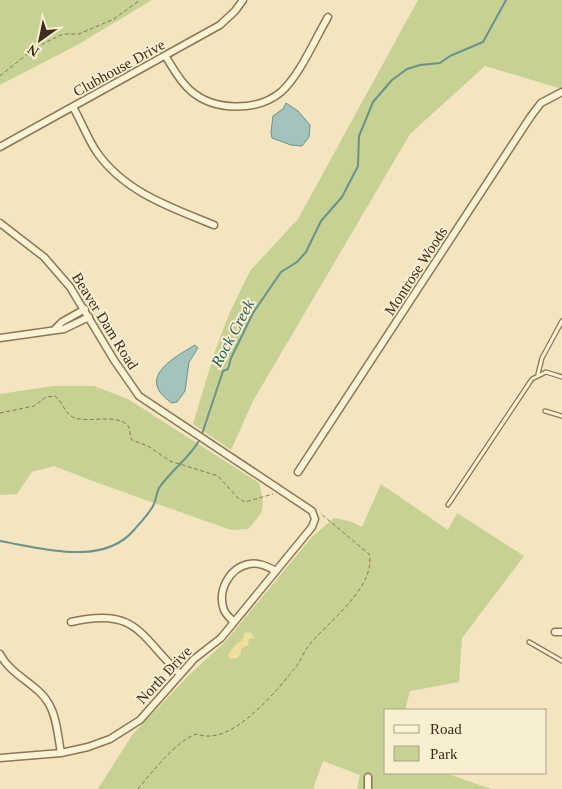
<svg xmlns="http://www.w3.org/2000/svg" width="562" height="789" font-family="'Times New Roman',serif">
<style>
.green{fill:#c6d193}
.sand{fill:#f0de9b}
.water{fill:#a3c3bc;stroke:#69928a}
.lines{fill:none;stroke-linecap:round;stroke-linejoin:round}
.stream{stroke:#69928a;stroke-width:2}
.lane-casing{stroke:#8c7656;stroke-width:5.5}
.street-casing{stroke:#8c7656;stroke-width:9}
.path{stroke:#8c7656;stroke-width:1;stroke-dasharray:4 2.5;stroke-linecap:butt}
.lane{stroke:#fcf2d4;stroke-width:3}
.street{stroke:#fcf2d4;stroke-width:6}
.labels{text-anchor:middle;stroke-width:4;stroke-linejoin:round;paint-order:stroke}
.street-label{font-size:15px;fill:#3b2c1c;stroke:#f8efd0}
.water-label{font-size:16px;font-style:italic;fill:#2a5c5b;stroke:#f8efd0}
</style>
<rect width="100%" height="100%" fill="#f2e5c0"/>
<path class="green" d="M0,0H152L79,44L0,85Z
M418,0H562V89L485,66L410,134L253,401L231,450L193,424L215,351L230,312L250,271L298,219Z
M53,386H94L128,399L259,483C265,507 266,510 248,529L231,530L98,483L54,466L32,472L17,494L0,495V394Z
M381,484L448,530L457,513L524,556L462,638L459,682L410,691L405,710H386V773H445L491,789H357L360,775L323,761L313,789H98L132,735L190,674L225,642L311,538L334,518L349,521L362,527Z"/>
<path class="sand" d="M250,632L255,638L249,639L248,645L241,649V653L237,658L230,659L228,655L236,644L242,640L245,633Z"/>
<path class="water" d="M286,103L298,111L310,125L309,137L302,146L291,145L272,138L271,132L273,116L283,109Z
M195,345L198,348L189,362L185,391L177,402L172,403C136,379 171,359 195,345Z"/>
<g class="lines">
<path class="stream" d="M202,434L223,371L228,369L231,358L253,313L281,272L297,262L306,252L321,221L342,197L358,166L359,136L373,102L392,80L407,69L420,65L440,63L450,56L483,42L506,0
M0,541C40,548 103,567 134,530C140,523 148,515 153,506C156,501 156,494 159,488C171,470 190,458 200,439"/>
<g class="lane-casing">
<path id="lane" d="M538,374L542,358L562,321
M545,411L562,416
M448,505L532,379L546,372L562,377
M529,642L562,661"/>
</g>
<g class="street-casing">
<path id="street" d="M166,57C173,68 180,82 191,91C214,111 257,112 281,92C300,75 315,39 328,17
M73,107C81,121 87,137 96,151C124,192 170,207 214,225
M0,147L220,25L235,11L243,0
M0,223L44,257L70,287L114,360L139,396L312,511L315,519L312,527L221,638L194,659L140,720L110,739L88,747L61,753L0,758
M54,330L62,322L85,309
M0,338L64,329L89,317
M298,472L531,116L541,103L562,92
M71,622C137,607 139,635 180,674
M234,622C231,619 226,615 224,610C217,591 229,568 249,564C259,562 268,567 276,571
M555,632H562
M0,654C11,676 38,684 49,704C57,718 58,737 61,753
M368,789V777"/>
</g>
<path class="path" d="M0,76L36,47L63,34H79L114,19L140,0
M0,413L34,406L46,397L55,396C63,402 65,415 75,418C88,423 118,413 128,426C131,430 129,436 132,440L148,446L170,461L218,476L238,498L245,502L273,494
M138,789C150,774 179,738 197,734C231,748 277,690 296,667C301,660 304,651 310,644C328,622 377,586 369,554L320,513"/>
<use href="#lane" class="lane"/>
<use href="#street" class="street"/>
</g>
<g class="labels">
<g class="street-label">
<text transform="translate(119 68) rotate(-29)" y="5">Clubhouse Drive</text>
<text transform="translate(416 271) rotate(-57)" y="5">Montrose Woods</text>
<text transform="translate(105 321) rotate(58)" y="5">Beaver Dam Road</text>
<text transform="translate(164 675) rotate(-47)" y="5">North Drive</text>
</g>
<g class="water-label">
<text transform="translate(232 333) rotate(-62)" y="6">Rock Creek</text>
</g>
</g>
<rect x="384" y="709" width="162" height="65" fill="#f8efd0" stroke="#aca188"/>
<rect x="394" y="725" width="25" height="8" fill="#fcf2d4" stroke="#aca188"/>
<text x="430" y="734" font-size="15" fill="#3b2c1c">Road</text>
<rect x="394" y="746" width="25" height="15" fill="#c6d193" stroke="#aca188"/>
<text x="430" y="759" font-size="15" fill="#3b2c1c">Park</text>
<g transform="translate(40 40) rotate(213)" stroke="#f8efd0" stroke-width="4" paint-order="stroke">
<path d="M0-4L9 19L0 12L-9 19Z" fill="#3b2c1c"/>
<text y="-8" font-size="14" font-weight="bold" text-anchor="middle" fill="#3b2c1c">N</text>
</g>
</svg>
